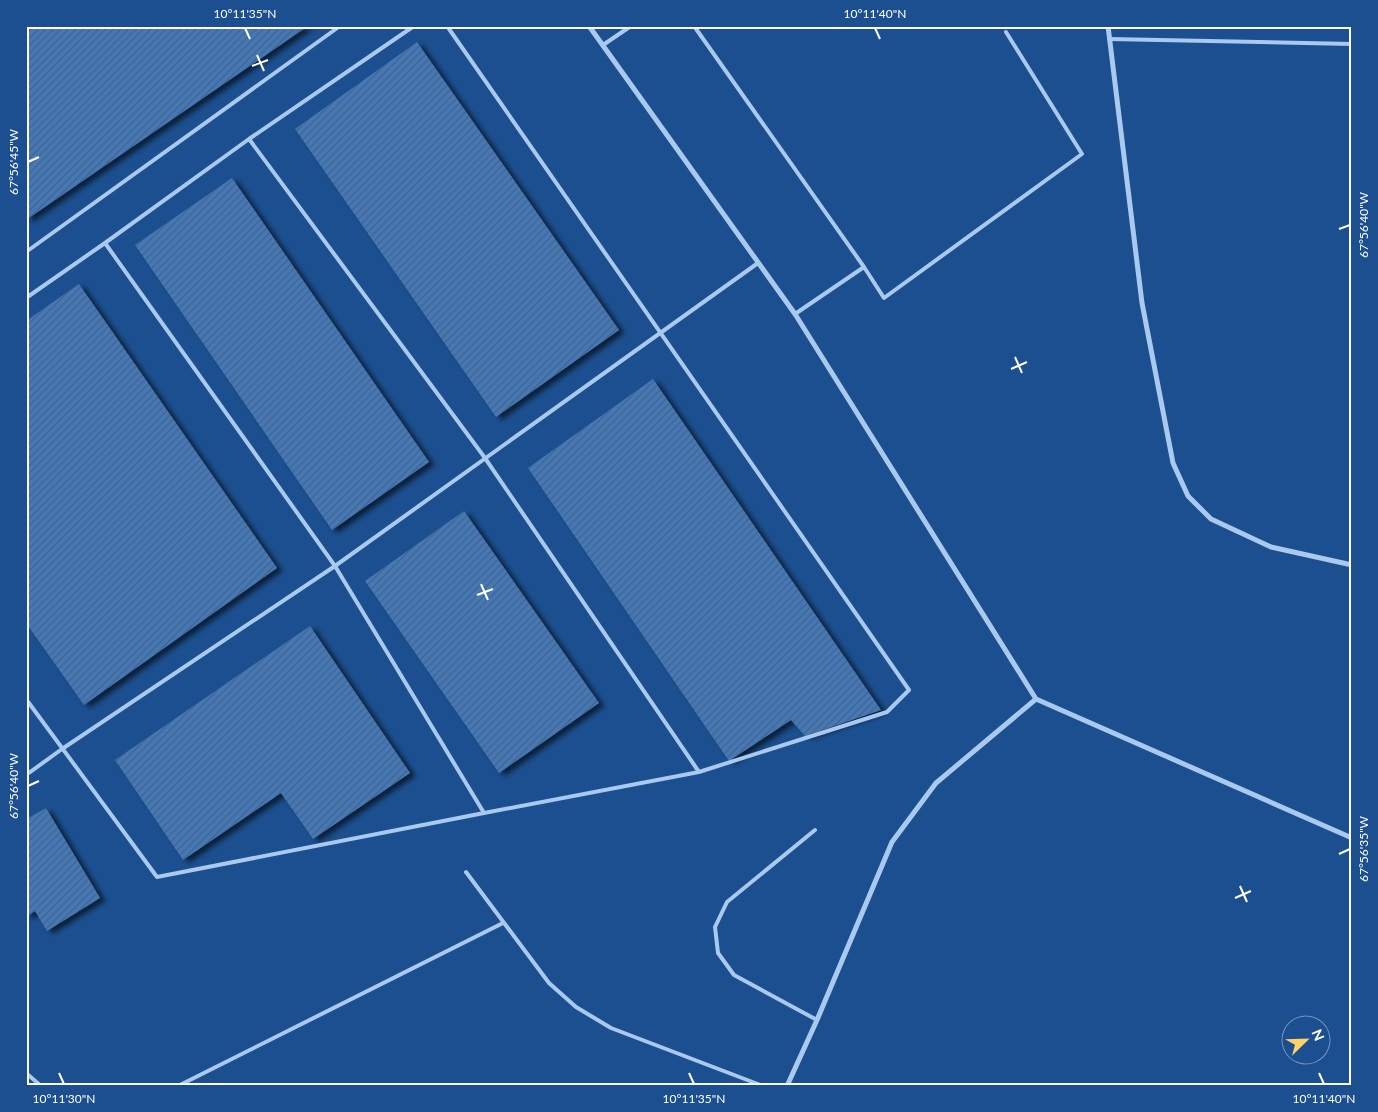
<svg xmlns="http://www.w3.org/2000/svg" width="1378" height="1112" font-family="Lato,sans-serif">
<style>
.building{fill:url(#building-hatch);filter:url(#shadow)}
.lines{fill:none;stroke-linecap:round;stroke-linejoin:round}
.lane{stroke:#a9c9ee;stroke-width:4}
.street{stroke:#a9c9ee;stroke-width:5}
.ticks{fill:none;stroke:#fff;stroke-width:2}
.neatline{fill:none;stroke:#fff;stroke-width:2}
.ticks-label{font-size:12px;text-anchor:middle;fill:#fff}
</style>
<defs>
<pattern id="building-hatch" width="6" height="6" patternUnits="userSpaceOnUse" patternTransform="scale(1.25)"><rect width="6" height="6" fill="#4478b7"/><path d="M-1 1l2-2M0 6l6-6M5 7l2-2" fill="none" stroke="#486282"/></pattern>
<filter id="shadow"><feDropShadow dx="5.5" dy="3" stdDeviation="2.5" flood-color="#0009"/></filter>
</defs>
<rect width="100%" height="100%" fill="#1b4f8f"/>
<path class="building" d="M26,26H308L26,220Z
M417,42L619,330L496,417L295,129Z
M232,178L429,462L332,530L135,245Z
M79,284L277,568L84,705L26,623V321Z
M653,379L881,710L805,736L791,720L729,761L528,468Z
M464,511L599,703L499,773L365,581Z
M310,626L410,773L313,839L281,793L183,860L115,760Z
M46,808L100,898L47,931L35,911L26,917V819Z"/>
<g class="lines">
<path class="lane" d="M694,26L864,267L884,298L1082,154L1006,32
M1109,39L1352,44
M603,45L631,26
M249,139L485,458L699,772
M105,243L335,566L484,813
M26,252L340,26
M26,298L105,243L249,139L414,26
M795,314L864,267
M26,699L157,877L484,813L699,772L887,712L909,690L447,26
M26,775L62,749L335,566L758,263
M815,830L727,902L715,927L718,953L734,975L817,1020
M466,872L549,983L576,1007L611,1028L763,1086
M26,1073L41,1086
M178,1086L503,923"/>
<path class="street" d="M589,26L795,314L1036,699L1352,838
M1108,26L1142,303L1173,463L1188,496L1211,519L1271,547L1352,565
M787,1086L817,1020L892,842L936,783L1036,699"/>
</g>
<path class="ticks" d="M245,28L250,39M875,28L880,39M257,55L264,71M252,66L268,60M28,162L39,157M1339,229L1350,225M1015,357L1022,373M1011,369L1027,362M481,584L488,600M477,595L493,589M28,786L39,781M1339,854L1350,849M1240,886L1247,902M1235,898L1251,891M59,1073L64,1084M689,1073L694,1084M1319,1073L1324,1084"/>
<rect width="1378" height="1112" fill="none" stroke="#1b4f8f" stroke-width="55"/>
<g transform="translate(1306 1040) rotate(67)"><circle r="24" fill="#1b4f8f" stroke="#7695bc"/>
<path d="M0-4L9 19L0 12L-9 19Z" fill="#ffd166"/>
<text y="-8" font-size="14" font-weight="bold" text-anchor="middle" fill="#ffffff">N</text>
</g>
<rect x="28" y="28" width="1322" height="1056" class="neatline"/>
<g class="ticks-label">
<text x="245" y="18">10°11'35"N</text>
<text x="875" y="18">10°11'40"N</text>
<text transform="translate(14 162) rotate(-90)" y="4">67°56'45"W</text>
<text transform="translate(1364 225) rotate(-90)" y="4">67°56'40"W</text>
<text transform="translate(14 786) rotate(-90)" y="4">67°56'40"W</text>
<text transform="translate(1364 849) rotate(-90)" y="4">67°56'35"W</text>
<text x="64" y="1103">10°11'30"N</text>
<text x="694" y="1103">10°11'35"N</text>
<text x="1324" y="1103">10°11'40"N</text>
</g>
</svg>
